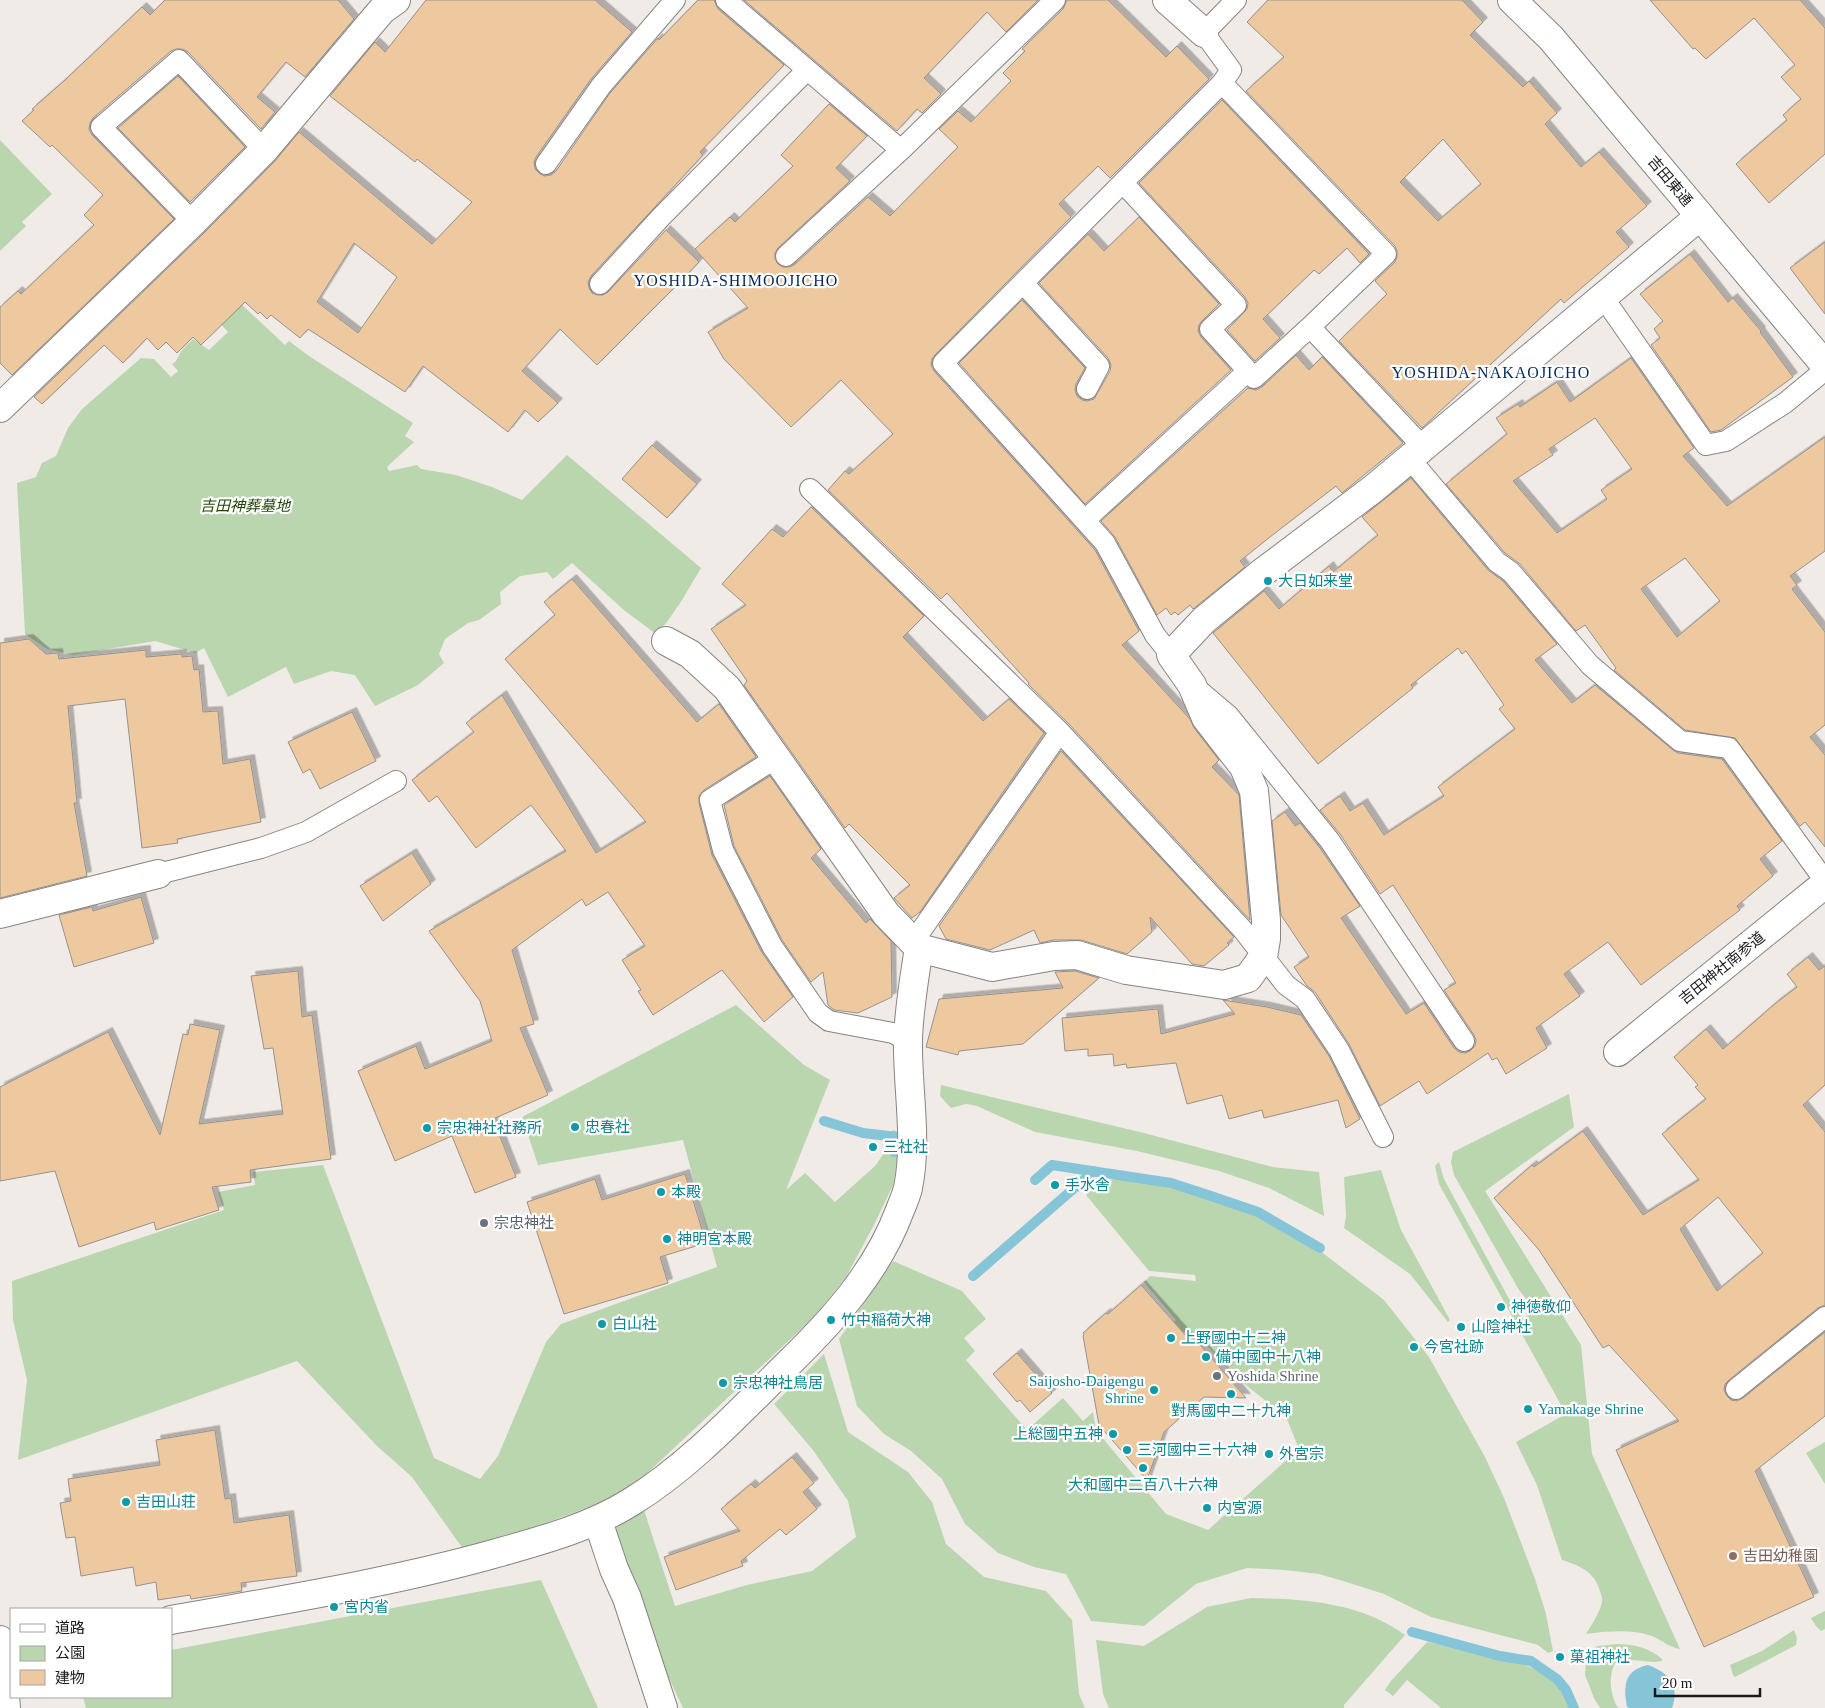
<svg xmlns="http://www.w3.org/2000/svg" width="1825" height="1708" font-family="'Times New Roman','Noto Sans JP',serif">
<style>
.green{fill:#bad6af}
.water{fill:#86c4d7}
.lines{fill:none;stroke-linecap:round;stroke-linejoin:round}
.stream{stroke:#86c4d7;stroke-width:10}
.building{fill:#eec89f;stroke:#96928e;fill-rule:evenodd;filter:url(#shadow)}
.service-casing{stroke:#888480;stroke-width:22}
.minor-casing{stroke:#888480;stroke-width:30}
.tertiary-casing{stroke:#888480;stroke-width:30}
.service{stroke:#fff;stroke-width:20}
.minor{stroke:#fff;stroke-width:28}
.tertiary{stroke:#fff;stroke-width:28}
.culture-dot{fill:#0f9aa8;stroke:#fff;stroke-width:2}
.worship-dot{fill:#6b7280;stroke:#fff;stroke-width:2}
.education-dot{fill:#8d6e63;stroke:#fff;stroke-width:2}
.labels{text-anchor:middle;stroke-width:4.5;stroke-linejoin:round;paint-order:stroke}
.street-label{font-size:15px;fill:#1b1a18;stroke:#fff}
.park-label{font-size:15px;font-style:italic;fill:#1f4507;stroke:#fff}
.culture-label{font-size:15px;fill:#0d838f;stroke:#fff;text-anchor:start}
.worship-label{font-size:15px;fill:#5b616d;stroke:#fff;text-anchor:start}
.education-label{font-size:15px;fill:#785e54;stroke:#fff;text-anchor:start}
.neighbourhood-label{font-size:16px;letter-spacing:1px;fill:#05295c;stroke:#fff}
</style>
<defs>
<filter id="shadow"><feDropShadow dx="4.5" dy="-4.5" stdDeviation="0" flood-color="#0004"/></filter>
</defs>
<rect width="100%" height="100%" fill="#f0ebe7"/>
<path class="green" d="M0,140L52,194L22,222L26,226L0,251Z
M224,288L285,345L289,341L309,356L413,423L405,436L414,442L387,467L389,471L417,465L421,469L456,475L492,487L522,500L567,455L701,568L682,600L667,622L656,634L625,611L572,563L553,579L547,572L520,576L500,592L501,604L479,620L468,623L445,639L439,654L444,663L418,685L375,706L355,675L331,671L294,684L286,667L228,697L204,648L195,653L155,641L73,655L47,649L25,634L17,483L36,477L42,463L56,456L68,428L82,409L141,358L154,359L171,377L178,371L172,364L176,361L181,351L193,339L209,350L228,332L205,307Z
M736,1005L804,1065L830,1080L786,1190L805,1173L835,1202L875,1166L884,1153L885,1134L894,1130L898,1132L899,1150L893,1185L874,1225L846,1277L813,1318L626,1493L466,1553L412,1477L377,1446L297,1361L18,1460L27,1380L13,1320L12,1281L224,1210L218,1192L255,1185L253,1172L323,1165L434,1458L480,1479L498,1456L546,1342L561,1324L717,1267L683,1140L538,1165L522,1117Z
M941,1085L1140,1132L1273,1167L1319,1172L1324,1216L1269,1188L1219,1171L1137,1151L1035,1132L977,1106L966,1104L951,1108L940,1096Z
M1569,1094L1574,1127L1485,1191L1581,1345L1592,1454L1680,1649C1670,1648 1662,1640 1652,1636C1632,1629 1606,1631 1586,1634C1592,1624 1599,1614 1602,1602C1603,1598 1601,1595 1600,1591C1594,1571 1580,1566 1562,1560L1537,1485L1516,1442L1566,1414L1439,1184L1435,1166L1439,1162L1444,1179L1508,1297L1523,1319L1535,1310L1519,1290L1454,1175L1451,1162L1453,1152Z
M1381,1170L1401,1230L1450,1320L1448,1322L1410,1274L1344,1228L1346,1216L1344,1177Z
M1129,1177L1170,1185L1258,1213L1319,1250L1384,1300L1429,1357L1485,1457L1504,1498L1535,1579L1546,1614L1553,1651L1548,1653L1538,1645L1431,1617L1384,1594L1343,1581L1319,1574L1285,1570L1247,1568L1196,1584L1144,1626L1091,1621L1066,1574L1034,1567L998,1553L965,1524L942,1479L911,1451L884,1434L857,1406L839,1339L893,1261L962,1291L986,1319L964,1338L975,1351L966,1360L1027,1430L1063,1398L1083,1421L1093,1412L1096,1430L1166,1514L1208,1530L1299,1449L1286,1417L1237,1378L1197,1335L1167,1328L1176,1320L1144,1282L1150,1276L1196,1281L1195,1275L1149,1271L1086,1195L1103,1181Z
M824,1354L848,1432L908,1472L932,1502L946,1544L984,1577L1046,1591L1072,1620L1079,1694L1085,1708H683L621,1577L611,1529L644,1510L675,1606L747,1585L812,1571L856,1537L848,1501L813,1450L774,1404Z
M1825,1442V1484L1806,1453Z
M541,1580L598,1708H86L83,1697H171V1650Z
M1251,1598C1304,1599 1360,1602 1405,1635L1344,1705V1708H1109L1103,1694L1096,1640L1144,1646L1207,1607Z
M1825,1611V1629L1821,1631L1816,1626L1811,1618Z
M1794,1630L1797,1638L1796,1645L1735,1677L1733,1675L1730,1665L1762,1651Z
M1427,1642C1461,1648 1529,1658 1554,1682C1562,1689 1565,1698 1570,1708H1441L1407,1680L1393,1696L1385,1690L1390,1682Z
M1618,1644C1635,1645 1649,1647 1663,1660C1652,1666 1632,1655 1615,1663C1608,1677 1610,1694 1618,1708H1600L1594,1698L1585,1675L1587,1651L1598,1646Z"/>
<path class="water" d="M1648,1665C1669,1673 1680,1685 1672,1708H1629L1627,1707C1623,1686 1624,1670 1648,1665Z"/>
<g class="lines">
<path class="stream" d="M824,1121L863,1133L897,1137L894,1152
M1035,1180L1052,1165L1171,1183L1208,1195L1258,1212L1320,1248
M973,1276L1094,1171
M1412,1632L1500,1656L1531,1661L1557,1679L1566,1690L1574,1708"/>
</g>
<path class="building" d="M165,0H338L354,19L305,77L286,62L257,97L275,112L261,129L188,52L182,49H176L171,51L93,118L90,123L89,129L92,135L174,219L12,375L0,363V307L18,291L21,294L94,225L84,215L103,195L52,145L50,147L22,121L34,110L32,109L64,81L142,7L150,15Z
M426,0H595L632,32L591,79L536,157L534,162L535,169L539,173L544,176L551,175L556,171L610,93L658,38L659,40L698,0H714L718,9L784,65L700,152L703,155L591,276L588,282L589,288L592,293L597,295H603L608,292L666,230L699,262L680,282L597,365L560,329L522,371L558,403L538,422L525,410L508,432L423,366L405,392L308,329L300,338L271,315L267,319L260,312L258,314L245,302L201,345L193,337L177,353L166,342L158,350L147,338L123,363L104,345L42,404L34,397L204,233L275,161L299,132L432,244L472,202L417,159L415,162L330,96L375,42L385,52ZM354,243L397,277L358,333L317,302Z
M744,0H1038L1006,32L987,12L924,78L941,94L922,113L917,109L897,131Z
M1067,0H1108L1166,57L1177,46L1209,79L1110,178L1098,166L1059,204L1071,217L935,355L932,359L931,365L934,371L1095,550L1139,631L1122,645L1190,719L1194,728L1219,760L1212,767L1239,795L1250,920L1069,724L1028,684L1029,683L947,593L941,599L828,490L845,471L849,474L893,434L841,380L791,427L724,359L708,332L748,308L695,249L730,217L735,222L793,166L781,155L829,104L867,136L836,168L850,181L778,248L775,253V259L778,264L783,267H789L794,265L868,197L890,216L958,147L939,129L958,111L971,122L1011,81L1003,73L1025,51L1022,49L1063,9Z
M1268,0H1462L1483,22L1470,35L1523,87L1529,81L1557,113L1545,124L1581,167L1599,152L1647,206L1616,232L1629,247L1564,303L1561,299L1422,428L1339,341L1387,294L1375,281L1395,262L1397,257V251L1395,246L1246,91L1284,57L1247,22ZM1443,139L1481,184L1438,221L1400,182Z
M1650,0H1800L1825,28V154L1769,203L1736,164L1787,120L1783,115L1801,99L1781,77L1795,65L1754,18L1706,59L1695,48L1693,49Z
M178,76L245,147L190,202L118,128Z
M1222,100L1369,254L1360,263L1347,248L1319,274L1314,270L1263,319L1280,338L1255,361L1227,330L1247,309L1248,303L1245,297L1139,183Z
M1139,217L1219,304L1202,321L1199,325L1198,331L1201,337L1231,370L1085,504L959,363L1022,300L1085,368L1076,384L1075,390L1077,396L1082,400L1087,401L1094,399L1110,371L1111,365L1108,358L1039,283L1088,234L1104,251Z
M1825,242V314L1790,268Z
M1690,254L1728,302L1733,298L1761,331L1760,332L1793,377L1721,430L1711,432L1651,345L1660,338L1654,329L1663,321L1640,294Z
M1296,355L1309,370L1322,357L1403,443L1342,493L1336,486L1270,537L1240,561L1245,567L1193,609L1190,605L1178,615L1175,612L1171,615L1166,608L1157,615L1115,537L1101,521L1248,388L1256,390L1262,387Z
M1631,358L1694,448L1683,456L1727,506L1825,437V551L1790,576L1797,585L1792,589L1825,632V725L1810,737L1825,755V847L1805,822L1800,826L1735,738L1685,730L1614,670L1616,668L1585,625L1576,631L1520,564L1505,553L1446,484L1507,434L1496,418L1518,404L1520,407L1557,382L1570,402ZM1595,418L1632,469L1601,490L1607,499L1557,533L1513,481L1553,455L1549,449ZM1685,558L1720,601L1677,637L1641,589Z
M652,445L697,484L667,518L622,479Z
M1411,478L1488,570L1503,581L1557,644L1535,660L1572,703L1595,685L1673,750L1678,753L1722,759L1782,841L1760,859L1773,876L1737,906L1740,910L1641,985L1608,942L1564,974L1580,996L1536,1028L1547,1048L1506,1074L1497,1058L1492,1060L1488,1053L1427,1094L1419,1081L1380,1106L1349,1044L1315,992L1307,986L1294,967L1309,957L1281,915L1272,821L1285,812L1295,826L1300,823L1320,848L1360,906L1341,918L1406,1014L1424,1003L1454,1048L1459,1052L1465,1053L1470,1051L1475,1046L1476,1040L1474,1035L1444,990L1456,983L1393,885L1380,894L1340,834L1320,810L1340,796L1350,811L1363,803L1384,835L1444,796L1438,787L1515,729L1499,709L1504,705L1466,651L1462,654L1458,648L1411,685L1413,688L1318,764L1213,633L1264,591L1279,609L1329,566L1333,572L1378,535L1362,517Z
M811,507L924,616L903,637L983,721L1009,699L1044,733L920,912L912,918L894,898L910,885L849,824L845,828L744,685L747,681L711,629L746,605L722,584L772,529L783,537Z
M572,579L697,722L719,704L756,757L704,790L699,796V803L712,855L761,951L793,997L764,1022L722,970L653,1015L638,991L641,990L622,960L645,946L608,892L586,906L582,899L512,950L534,1024L520,1028L548,1095L493,1119L516,1177L475,1193L452,1136L395,1161L358,1071L416,1046L425,1069L492,1041L480,1001L429,931L566,851L531,805L476,848L437,796L429,802L412,780L474,732L466,723L502,695L596,853L646,822L505,659L555,615L544,602Z
M29,639L46,654L58,653L59,659L146,650V657L182,654V657L192,656L194,670L199,669L203,712L218,711L223,764L250,759L261,822L177,839L178,843L142,848L125,699L68,706L77,803H74L87,876L0,898V643Z
M352,712L376,761L320,789L310,769L303,773L288,742Z
M1061,751L1234,937L1227,943L1229,945L1204,966L1192,964L1150,917L1152,932L1127,954L1081,940H1053L1040,943L1034,930L990,950L946,939L939,926Z
M770,776L821,849L811,858L866,923L870,919L891,941L892,997L858,1013L834,1010L828,1005L823,972L811,982L782,940L734,846L724,805Z
M412,853L431,884L383,921L360,886Z
M141,897L154,943L74,967L59,915L92,907L93,911Z
M1808,957L1819,970L1825,966V1085L1803,1105L1825,1132V1305L1818,1308L1729,1380L1725,1384L1724,1390L1727,1396L1731,1400L1737,1401L1743,1398L1825,1332V1416L1755,1471L1814,1597L1704,1647L1616,1450L1679,1421L1609,1345L1603,1348L1539,1250L1494,1198L1532,1165L1534,1167L1583,1131L1643,1215L1699,1180L1662,1134L1706,1099L1695,1087L1698,1085L1674,1057L1706,1029L1723,1049L1776,1003L1797,987L1787,974ZM1718,1197L1763,1253L1717,1291L1680,1229Z
M298,971L302,1017L312,1015L331,1159L250,1170L251,1182L212,1187L219,1210L156,1230L154,1222L79,1247L55,1171L0,1181V1087L108,1032L160,1135L183,1034L188,1035L190,1024L220,1030L199,1124L283,1114L273,1048L264,1049L251,976Z
M1075,971L1099,978L1023,1044L959,1051L958,1055L926,1047L939,999L1063,988L1055,972Z
M1223,1000L1267,1007L1301,1015L1329,1056L1360,1119L1346,1128L1338,1100L1264,1118L1262,1110L1229,1119L1222,1095L1187,1104L1176,1063L1127,1068L1126,1064L1114,1066L1113,1054L1088,1056V1049L1065,1051L1062,1018L1158,1009L1161,1034L1235,1014Z
M685,1174L706,1243L660,1257L668,1283L564,1314L527,1202L595,1179L602,1200Z
M1141,1285L1187,1337L1195,1339L1246,1398L1204,1397L1164,1432L1147,1480L1099,1425L1083,1336L1084,1335L1083,1333L1106,1313L1108,1314Z
M1017,1353L1052,1393L1030,1412L1020,1400L1017,1402L993,1374Z
M215,1430L225,1499L231,1498L234,1523L289,1515L297,1576L241,1583L242,1591L191,1599L190,1595L158,1600L156,1582L136,1586L133,1567L81,1576L75,1537L66,1538L60,1503L71,1501L68,1479L160,1465L156,1440Z
M792,1457L814,1483L803,1492L817,1509L786,1535L780,1529L741,1561L743,1566L676,1590L664,1557L740,1531L721,1509L751,1484L755,1488Z"/>
<g class="lines">
<g class="service-casing">
<path id="service" d="M726,0L901,150
M1222,83L1386,254L1310,327L1423,447
M546,164L601,86L675,0
M1123,183L1236,305L1210,329L1248,371
M193,222L101,127L179,60L264,150
M786,256L901,150L1055,0
M1023,283L1099,366L1087,389
M600,284L661,217L807,70
M1603,297L1706,445L1726,441L1785,403L1825,370
M1410,459L1497,562L1511,572L1590,665L1680,741L1729,748L1825,881
M810,489L1060,732L1243,930L1286,985L1305,999L1339,1050L1383,1137
M1085,520L1248,371L1254,378L1310,327
M1171,655L1155,635L1105,543L943,363L1222,83L1231,70L1204,33L1236,0
M1196,688L1229,716L1330,841L1464,1041
M776,758L710,800L723,850L772,946L818,1013L829,1021L893,1033L908,1041
M158,874L261,848L306,832L396,781
M913,942L1060,732
M1736,1389L1825,1317"/>
</g>
<g class="minor-casing">
<path id="minor" d="M1167,0L1204,33
M1512,0L1551,38L1825,365
M0,408L193,222L264,150L382,10L396,0
M666,641L690,654L727,688L886,914L919,948
M0,914L158,874
M598,1521L614,1569L627,1598L663,1708
M171,1620C281,1600 390,1583 497,1553C543,1540 591,1527 631,1502C691,1465 740,1411 790,1362C835,1318 878,1270 900,1210C903,1203 906,1196 908,1188C918,1139 907,1089 908,1039C909,1009 914,979 919,948L992,967L1054,956L1077,955L1126,970L1224,985L1248,978L1263,957L1266,939V920L1254,791L1244,767L1206,718L1192,685L1171,655L1204,620L1259,575L1373,489L1700,216
M0,1640L6,1708"/>
</g>
<g class="tertiary-casing">
<path id="tertiary" d="M1618,1052L1825,884"/>
</g>
<use href="#service" class="service"/>
<use href="#minor" class="minor"/>
<use href="#tertiary" class="tertiary"/>
</g>
<g class="culture-dot">
<circle cx="1268" cy="581" r="5"/>
<circle cx="575" cy="1127" r="5"/>
<circle cx="427" cy="1128" r="5"/>
<circle cx="873" cy="1147" r="5"/>
<circle cx="1055" cy="1185" r="5"/>
<circle cx="661" cy="1192" r="5"/>
<circle cx="667" cy="1239" r="5"/>
<circle cx="1501" cy="1307" r="5"/>
<circle cx="831" cy="1320" r="5"/>
<circle cx="602" cy="1324" r="5"/>
<circle cx="1461" cy="1327" r="5"/>
<circle cx="1171" cy="1338" r="5"/>
<circle cx="1414" cy="1347" r="5"/>
<circle cx="1206" cy="1357" r="5"/>
<circle cx="723" cy="1383" r="5"/>
<circle cx="1154" cy="1390" r="5"/>
<circle cx="1231" cy="1394" r="5"/>
<circle cx="1528" cy="1409" r="5"/>
<circle cx="1113" cy="1434" r="5"/>
<circle cx="1127" cy="1450" r="5"/>
<circle cx="1269" cy="1454" r="5"/>
<circle cx="1143" cy="1468" r="5"/>
<circle cx="126" cy="1502" r="5"/>
<circle cx="1207" cy="1508" r="5"/>
<circle cx="334" cy="1607" r="5"/>
<circle cx="1560" cy="1657" r="5"/>
</g>
<g class="worship-dot">
<circle cx="484" cy="1223" r="5"/>
<circle cx="1217" cy="1376" r="5"/>
</g>
<circle class="education-dot" cx="1733" cy="1556" r="5"/>
<g class="labels">
<g class="street-label">
<text transform="translate(1670 181) rotate(50)" y="5">吉田東通</text>
<text transform="translate(1722 968) rotate(-39)" y="5">吉田神社南参道</text>
</g>
<g class="park-label">
<text x="245" y="511">吉田神葬墓地</text>
</g>
<g class="culture-label">
<text x="1278" y="586">大日如来堂</text>
<text x="585" y="1132">忠春社</text>
<text x="437" y="1133">宗忠神社社務所</text>
<text x="883" y="1152">三社社</text>
<text x="1065" y="1190">手水舎</text>
<text x="671" y="1197">本殿</text>
<text x="677" y="1244">神明宮本殿</text>
<text x="1511" y="1312">神徳敬仰</text>
<text x="841" y="1325">竹中稲荷大神</text>
<text x="612" y="1329">白山社</text>
<text x="1471" y="1332">山陰神社</text>
<text x="1181" y="1343">上野國中十二神</text>
<text x="1424" y="1352">今宮社跡</text>
<text x="1216" y="1362">備中國中十八神</text>
<text x="1144" y="1386" text-anchor="end">Saijosho-Daigengu<tspan x="1144" dy="17">Shrine</tspan></text>
<text x="733" y="1388">宗忠神社鳥居</text>
<text x="1538" y="1414">Yamakage Shrine</text>
<text x="1231" y="1416" text-anchor="middle">對馬國中二十九神</text>
<text x="1103" y="1439" text-anchor="end">上総國中五神</text>
<text x="1137" y="1455">三河國中三十六神</text>
<text x="1279" y="1459">外宮宗</text>
<text x="1143" y="1490" text-anchor="middle">大和國中二百八十六神</text>
<text x="136" y="1507">吉田山荘</text>
<text x="1217" y="1513">内宮源</text>
<text x="344" y="1612">宮内省</text>
<text x="1570" y="1662">菓祖神社</text>
</g>
<g class="worship-label">
<text x="494" y="1228">宗忠神社</text>
<text x="1227" y="1381">Yoshida Shrine</text>
</g>
<g class="education-label">
<text x="1743" y="1561">吉田幼稚園</text>
</g>
<g class="neighbourhood-label">
<text x="736" y="286">YOSHIDA-SHIMOOJICHO</text>
<text x="1491" y="378">YOSHIDA-NAKAOJICHO</text>
</g>
</g>
<rect x="10" y="1608" width="162" height="90" fill="#ffffff" stroke="#a4a3a3"/>
<rect x="20" y="1624" width="25" height="8" fill="#ffffff" stroke="#a4a3a3"/>
<text x="55" y="1633" font-size="15" fill="#1b1a18">道路</text>
<rect x="20" y="1646" width="25" height="15" fill="#bad6af" stroke="#a4a3a3"/>
<text x="55" y="1658" font-size="15" fill="#1b1a18">公園</text>
<rect x="20" y="1670" width="25" height="15" fill="#eec89f" stroke="#a4a3a3"/>
<text x="55" y="1683" font-size="15" fill="#1b1a18">建物</text>
<path d="M1655 1688v8h105v-8" fill="none" stroke="#1b1a18" stroke-width="2.5"/>
<text x="1662" y="1688" font-size="15" fill="#1b1a18" stroke="#ffffff" stroke-width="4" paint-order="stroke">20 m</text>
</svg>
